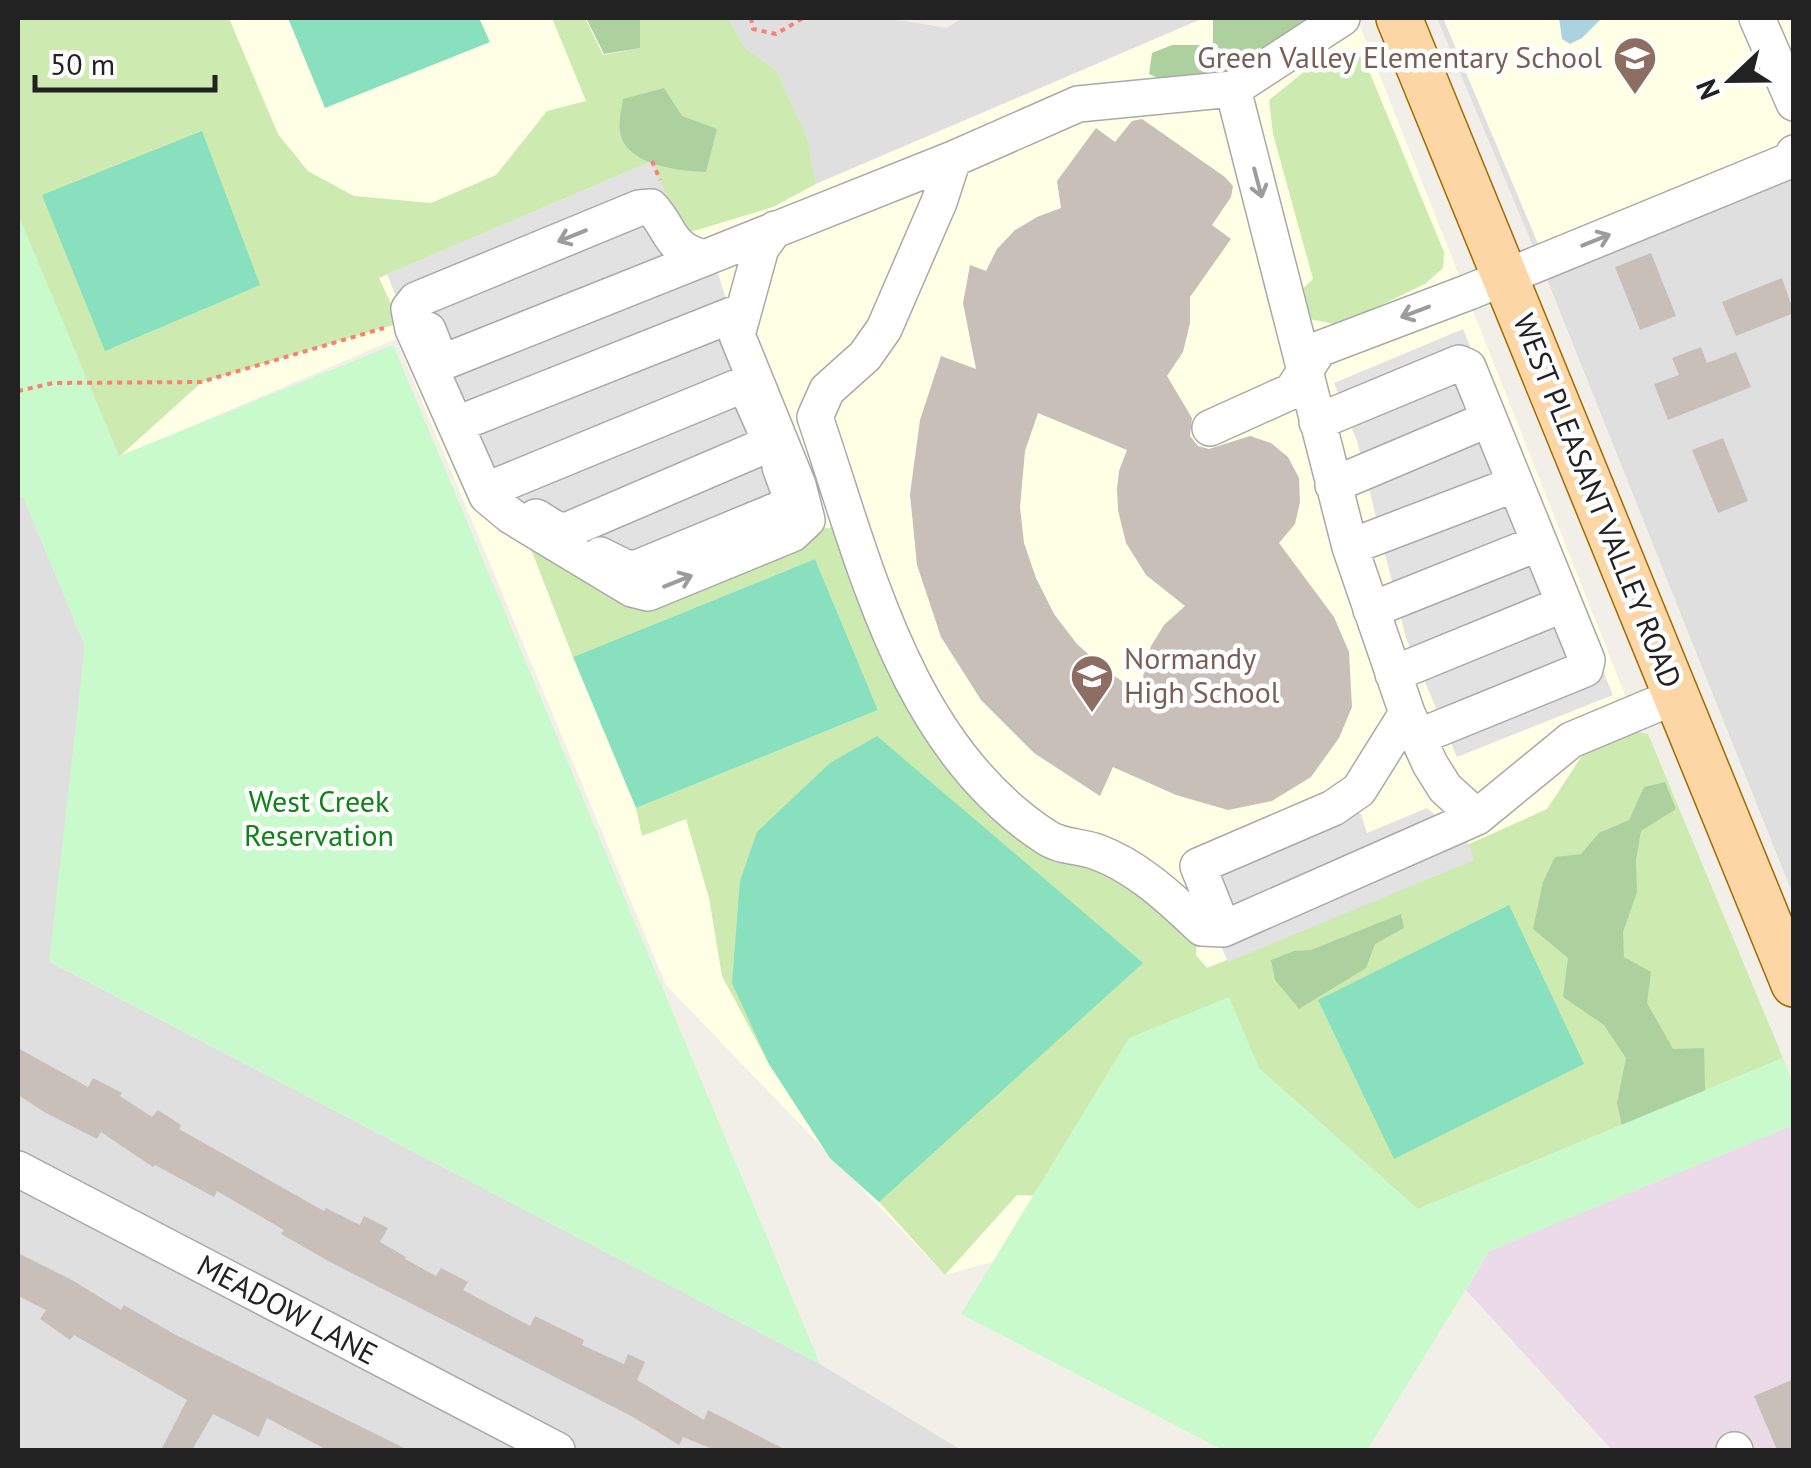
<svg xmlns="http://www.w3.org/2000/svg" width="1811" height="1468" font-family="'PT Sans',sans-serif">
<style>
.residential{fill:#e0dfdf}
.industrial{fill:#ebdbe8}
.education{fill:#ffffe5}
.grass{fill:#cdebb0}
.forest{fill:#add19e}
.park{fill:#c8facc}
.pitch{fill:#88e0be}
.parking{fill:#e2e2e2}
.water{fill:#aad3df}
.building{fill:#c7bfb8;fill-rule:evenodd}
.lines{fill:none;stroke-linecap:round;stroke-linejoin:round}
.minor-casing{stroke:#a9a9a9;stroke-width:38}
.major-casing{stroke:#a06b00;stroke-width:48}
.path{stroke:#fa8072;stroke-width:4;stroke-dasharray:5 5;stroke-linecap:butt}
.minor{stroke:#fff;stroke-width:35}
.major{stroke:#fcd6a4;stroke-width:45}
.oneway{stroke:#9c9c9c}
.labels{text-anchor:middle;stroke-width:9;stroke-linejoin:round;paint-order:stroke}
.education-label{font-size:30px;fill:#785e54;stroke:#fff;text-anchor:end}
.street-label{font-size:30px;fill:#222;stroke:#fff}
.park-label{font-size:30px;fill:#0c8416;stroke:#fff}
</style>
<rect width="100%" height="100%" fill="#f2efe9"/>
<path class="residential" d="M728,18H886L947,28L962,18H1204L816,184L807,137L776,70L745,48Z
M1437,18H1793V895L1547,279Z
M23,496L85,646L50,962L820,1364L961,1450H18V498Z"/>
<path class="industrial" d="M1793,1125V1450H1612L1466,1290L1489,1251Z"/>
<path class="education" d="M18,18H612L651,114L816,184L1204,18H1357L1764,1046L945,1275L666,985L396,339L119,457Z
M1443,18H1793V175L1552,277Z"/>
<path class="grass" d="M18,18H229L278,134L308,171L354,196L431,203L496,175L547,111L586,101L552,18H585L603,55L640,48V18H728L745,48L776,70L807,137L816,184L773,207L684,234L650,162L379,278L400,323L202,382L119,457L18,218Z
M1345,48L1364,59L1444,252L1443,268L1425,284L1339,325L1309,319L1297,294L1313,279L1273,134L1269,100L1320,59Z
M837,527L927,739L975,796L1135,882L1197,941L1196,955L1207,968L1473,860L1469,844L1547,809L1591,742L1624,729L1648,734L1783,1058L1418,1209L1017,1195L945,1275L879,1202L830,1158L769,1064L722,976L709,898L686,819L642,836L636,808L878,710L815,559L573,657L525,534L639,606L825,528Z"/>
<path class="forest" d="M586,18H640V48L604,54Z
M1213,18H1315L1227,77L1181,88L1149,74L1152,53L1172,45H1213Z
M664,88L682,116L717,129L706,172C679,171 624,165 620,131C618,121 622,109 623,99Z
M1665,782L1676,809L1641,831L1636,860L1637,892L1623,932L1624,957L1651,972L1647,1003L1673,1049L1704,1048L1706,1125L1625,1140L1617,1103L1626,1058L1604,1025L1563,997L1568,958L1533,929L1543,882L1555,857L1581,854L1599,833L1629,820L1644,787Z
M1401,914L1404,928L1375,944L1366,968L1299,1009L1275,980L1271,960L1294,951L1311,950Z"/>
<path class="park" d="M18,214L119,456L393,345L820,1364L49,961L85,646L23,497L18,498Z
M1229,997L1259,1068L1418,1209L1783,1058L1793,1083V1125L1489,1251L1367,1450H1223L961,1314L1129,1038Z"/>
<path class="pitch" d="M288,18H479L490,42L325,108Z
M202,131L260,285L105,351L42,195Z
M815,559L878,710L636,808L573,657Z
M877,736L1143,963L879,1202L830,1158L769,1064L732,983L740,881L757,832L830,763Z
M1509,905L1584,1064L1394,1159L1318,1000Z"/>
<path class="parking" d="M652,161L698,269L715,263L737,336L825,528L638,606L478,504L387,274Z
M1463,329L1613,695L1457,757L1406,638L1357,441L1334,383Z
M1327,803L1361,814L1367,833L1427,808L1469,844L1474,860L1228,962L1184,861Z"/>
<path class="water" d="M1559,18H1602L1582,38L1570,44L1562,39Z"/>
<path class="building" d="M1142,119L1225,177L1233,186L1231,197L1212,225L1231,239L1190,297V323L1183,352L1167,376L1192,418L1190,436L1198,446L1209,449L1250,436L1271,443L1288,457L1299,478L1300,502L1295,524L1279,543L1334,617L1349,652L1352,707L1339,738L1311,777L1272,801L1228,810L1176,795L1113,767L1100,796L1034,753L981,700L941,637L917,565L910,494L920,420L941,356L976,369L963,303L970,265L986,271L997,249L1015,230L1037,217L1061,208L1057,181L1096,128L1115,142L1132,121ZM1038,413L1127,450L1119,471L1117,489L1118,510L1126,543L1146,575L1185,606L1164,625L1151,646L1144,666L1142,695L1107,671L1077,644L1054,614L1036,578L1024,543L1020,507L1025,451Z
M1651,253L1676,316L1640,330L1615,267Z
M1782,278L1794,313L1736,336L1722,302Z
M1701,347L1707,363L1736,352L1751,387L1668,420L1654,384L1679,375L1672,358Z
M1723,438L1748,501L1718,513L1692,450Z
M18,1048L88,1087L93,1078L122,1093L120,1096L152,1117L158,1110L181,1125L179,1129L324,1211L326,1208L360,1225L364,1216L388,1228L380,1242L406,1257L405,1259L436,1276L441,1268L468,1282L463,1290L530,1326L535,1316L584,1340L582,1345L624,1364L628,1354L645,1362L637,1380L704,1420L708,1410L786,1450H715L683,1437L679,1445L633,1417L330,1262L281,1234L284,1230L217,1191L214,1197L155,1165L153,1167L101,1132L97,1139L46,1113L18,1095Z
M18,1253L72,1280L121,1310L124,1305L174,1334L408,1450H327L267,1418L259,1437L213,1414L192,1450H161L187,1400L74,1335L70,1340L40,1319L46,1310L18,1296Z
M1794,1379V1450H1777L1754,1396Z"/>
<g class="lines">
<g class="minor-casing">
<path id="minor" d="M1757,18L1794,103
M1233,89L1350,547L1407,713L1430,764L1445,788L1477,817
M953,159L939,202L884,329L865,356L827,390L815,417C866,567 906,746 1046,837C1060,847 1081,846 1097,852C1138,867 1171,899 1202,928L1223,929L1477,817L1571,740L1676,696
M701,257C668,248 671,228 651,207L639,208L416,300L409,309L413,329L487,496L511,516L632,589L648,593L792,534L807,520L798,485L737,335L761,248L775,229
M428,330L441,363L953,159L1078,104L1233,89L1342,18
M465,421L742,311
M1317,422L1459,363L1468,367L1587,660L1585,669L1418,737
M1210,428L1292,391L1319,349L1469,292L1791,160L1794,153
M1333,485L1489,419
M497,486L745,384L771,443L568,530H557L536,517
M1350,547L1515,484
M600,555L626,568H637L780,509L791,497L780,467
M1371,610L1539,543
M1393,674L1564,604
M1223,929L1198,866L1333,808L1359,790L1407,713
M18,1169L557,1450
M1734,1450H1735"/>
</g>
<g class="major-casing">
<path id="major" d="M1399,18L1794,984"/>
</g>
<path class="path" d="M751,18L753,29L776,34L803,18
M652,161L660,180
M18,391L53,383L201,382L384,328"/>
<use href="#minor" class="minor"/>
<use href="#major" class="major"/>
</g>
<defs><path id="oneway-shaft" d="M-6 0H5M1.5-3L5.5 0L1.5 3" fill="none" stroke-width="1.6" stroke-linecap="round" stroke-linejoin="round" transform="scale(2.5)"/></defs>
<g class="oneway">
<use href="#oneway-shaft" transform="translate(1258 183) rotate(75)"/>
<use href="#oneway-shaft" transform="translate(572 236) rotate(158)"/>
<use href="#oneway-shaft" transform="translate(1596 240) rotate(-22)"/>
<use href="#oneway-shaft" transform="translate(1415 312) rotate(159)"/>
<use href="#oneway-shaft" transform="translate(678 581) rotate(-22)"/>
</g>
<defs>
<g id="school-pin" transform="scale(2.25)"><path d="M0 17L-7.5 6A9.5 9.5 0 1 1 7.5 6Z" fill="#8d6e63" stroke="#fff"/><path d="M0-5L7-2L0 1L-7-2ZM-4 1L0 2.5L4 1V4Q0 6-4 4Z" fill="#fff"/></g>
</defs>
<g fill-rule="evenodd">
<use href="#school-pin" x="1635" y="58"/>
<use href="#school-pin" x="1092" y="676"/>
</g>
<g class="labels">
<g class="education-label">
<text x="1602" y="68">Green Valley Elementary School</text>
<text x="1124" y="669" text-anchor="start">Normandy<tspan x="1124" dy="34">High School</tspan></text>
</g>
<g class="street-label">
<text transform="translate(1597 501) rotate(68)" y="10">WEST PLEASANT VALLEY ROAD</text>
<text transform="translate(287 1310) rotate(28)" y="10">MEADOW LANE</text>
</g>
<g class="park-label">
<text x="319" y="812">West Creek<tspan x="319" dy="34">Reservation</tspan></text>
</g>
</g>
<rect width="1811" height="1468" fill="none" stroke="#222222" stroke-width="40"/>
<g transform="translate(1731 80) rotate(248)" stroke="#ffffff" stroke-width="8" paint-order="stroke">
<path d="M0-8L18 38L0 25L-18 38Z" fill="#222222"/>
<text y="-15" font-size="28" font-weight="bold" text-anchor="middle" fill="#222222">N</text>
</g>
<path d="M35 75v15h180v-15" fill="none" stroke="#222222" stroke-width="5"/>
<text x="50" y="75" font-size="30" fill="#222222" stroke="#ffffff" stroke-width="8" paint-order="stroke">50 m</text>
</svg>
